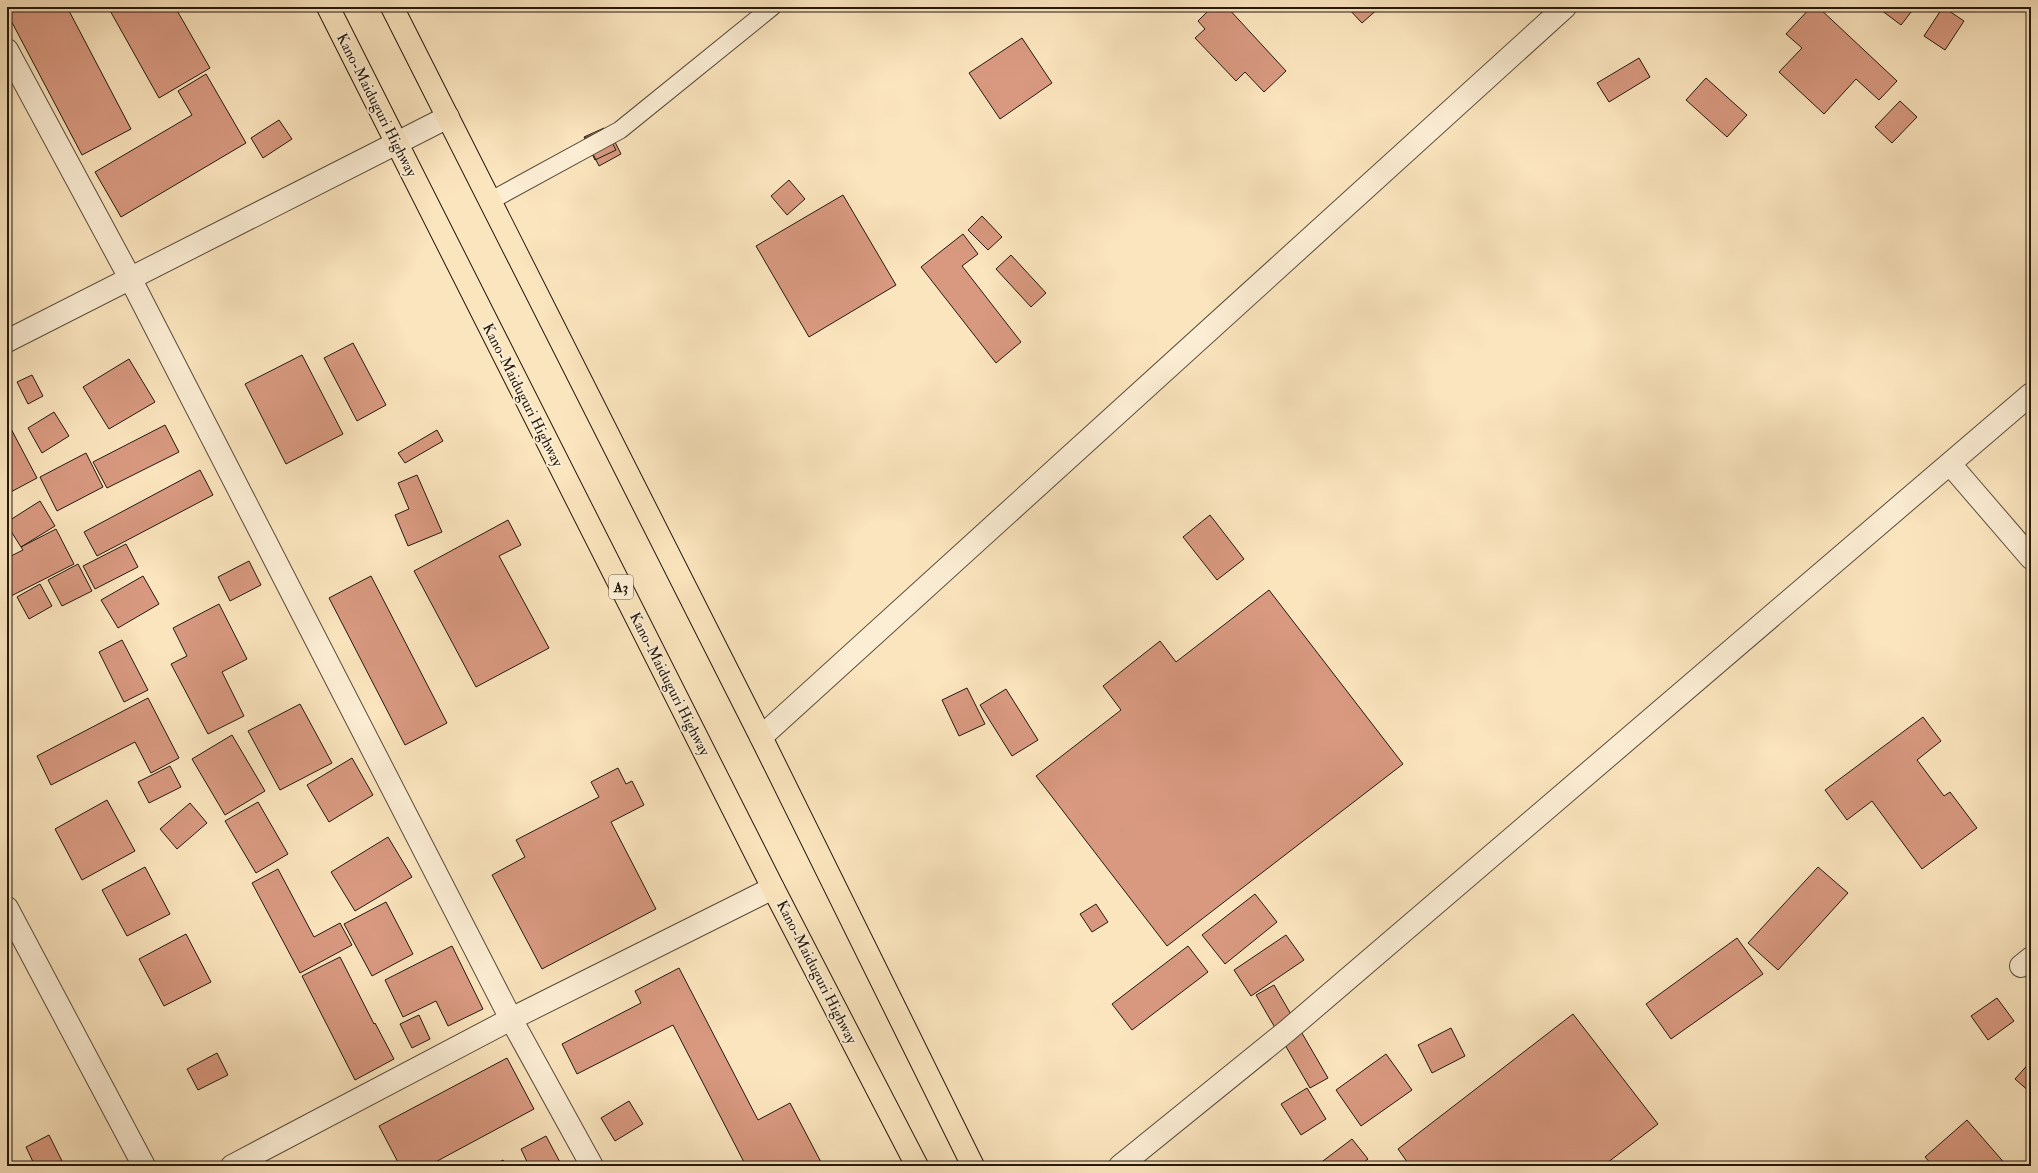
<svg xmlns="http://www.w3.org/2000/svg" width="2038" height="1173" font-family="'IM FELL Double Pica',serif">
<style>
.building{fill:#d89980;stroke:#24190f}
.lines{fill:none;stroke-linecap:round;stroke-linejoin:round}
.service-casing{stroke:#5a4c3b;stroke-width:19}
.minor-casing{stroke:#5a4c3b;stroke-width:24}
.tertiary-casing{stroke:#5a4c3b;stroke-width:24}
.trunk-casing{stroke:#24190f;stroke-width:24}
.service{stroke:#fceed5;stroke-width:17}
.minor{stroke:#fceed5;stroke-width:22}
.tertiary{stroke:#fceed5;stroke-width:22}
.trunk{stroke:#fbe5be;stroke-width:22}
.labels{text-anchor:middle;stroke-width:4;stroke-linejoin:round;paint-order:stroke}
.shield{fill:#fceed5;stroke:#65594a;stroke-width:1}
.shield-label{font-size:14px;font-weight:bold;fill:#24190f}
.street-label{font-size:15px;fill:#24190f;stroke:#fceed5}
</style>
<rect width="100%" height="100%" fill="#fbe5be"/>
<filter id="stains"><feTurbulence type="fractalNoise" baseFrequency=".005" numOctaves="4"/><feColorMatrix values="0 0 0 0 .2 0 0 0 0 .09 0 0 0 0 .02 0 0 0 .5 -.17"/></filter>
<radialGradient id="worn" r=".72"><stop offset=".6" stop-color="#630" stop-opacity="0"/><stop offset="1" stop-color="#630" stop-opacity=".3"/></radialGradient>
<path class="building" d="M7,7H67L131,129L82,155L7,13Z
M108,7H175L210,68L159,98Z
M1212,7H1227L1286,71L1264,92L1245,72L1236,81L1195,38L1205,29L1198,21Z
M1347,7H1380L1362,23Z
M1811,7H1818L1897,81L1879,100L1856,79L1824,114L1779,72L1802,48L1786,34Z
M1877,7H1915L1901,25Z
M1943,7L1964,21L1945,50L1924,36Z
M1022,38L1052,83L1000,119L969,73Z
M1639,58L1650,77L1609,102L1597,83Z
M206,74L246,143L121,217L95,172L192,115L178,91Z
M1706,78L1747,115L1727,137L1686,100Z
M1900,101L1917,117L1892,143L1875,127Z
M279,120L292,139L263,158L251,138Z
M604,128L616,150L595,160L584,137Z
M608,128L621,154L599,166L585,138Z
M789,180L805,199L787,215L771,196Z
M843,195L896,285L809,337L756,246Z
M982,216L1002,237L988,250L968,230Z
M963,234L978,254L962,266L1021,342L996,363L921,267Z
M1011,255L1046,293L1031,307L996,269Z
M353,343L386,405L357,421L324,358Z
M302,355L343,434L286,464L245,384Z
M129,359L155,402L109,429L83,387Z
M32,375L43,396L28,404L17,382Z
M54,412L69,436L42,453L28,428Z
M9,425L37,478L7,494V426Z
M165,425L179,452L107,488L93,462Z
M437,430L443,441L405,463L398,453Z
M86,453L103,487L57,511L40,477Z
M200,470L213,495L97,556L84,532Z
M417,475L442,532L408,546L395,515L409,509L398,483Z
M40,501L55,526L21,547L7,525V522Z
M1210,515L1244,559L1217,580L1183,537Z
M508,520L521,545L499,556L549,648L476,687L414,571Z
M56,529L74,564L11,596L7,589V558L23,550L21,547Z
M126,544L138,567L95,589L83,566Z
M249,561L261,585L230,601L218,577Z
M78,564L92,591L62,606L48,580Z
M143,576L159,604L118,628L101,600Z
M371,576L447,723L405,745L329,598Z
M40,584L52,606L29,619L17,597Z
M1269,590L1403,764L1167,946L1036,776L1121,710L1103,686L1160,641L1176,662Z
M219,604L247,659L222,672L244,716L208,734L171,664L187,656L173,628Z
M122,640L148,690L124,702L99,652Z
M967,688L985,724L959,736L942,700Z
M1006,689L1038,740L1012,756L980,705Z
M148,698L179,758L151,773L135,742L51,785L37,756Z
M300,704L332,763L280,790L248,731Z
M1923,717L1941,741L1917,760L1944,796L1950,792L1977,828L1922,869L1872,801L1847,820L1825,790Z
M232,735L265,791L225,815L192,759Z
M352,758L373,795L329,822L307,785Z
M170,766L181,787L149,803L138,782Z
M618,768L626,784L632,781L644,805L611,822L656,909L542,969L492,875L525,857L516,840L599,797L591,782Z
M107,800L135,851L82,880L55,829Z
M258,802L288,854L256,873L225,821Z
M190,803L207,823L177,849L160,829Z
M388,837L412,877L355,911L331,872Z
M145,867L170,914L127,936L102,890Z
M1818,867L1848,893L1778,970L1748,943Z
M278,869L314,937L340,923L352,945L300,973L252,883Z
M1255,894L1277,922L1225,964L1202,935Z
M386,902L413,954L372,976L344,924Z
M1096,904L1108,922L1092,932L1080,914Z
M186,934L211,982L164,1006L139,959Z
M1286,935L1304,960L1251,996L1234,970Z
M1737,938L1763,974L1671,1039L1646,1004Z
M452,946L483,1009L448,1026L436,1001L403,1017L385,980Z
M1188,946L1208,972L1132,1030L1112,1004Z
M340,957L374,1024L375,1023L394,1059L355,1080L302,976Z
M679,968L758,1120L790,1103L823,1166H746L673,1025L577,1074L562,1044L641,1003L635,991Z
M1274,985L1328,1078L1310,1088L1256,995Z
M1997,998L2014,1021L1988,1040L1971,1016Z
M1573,1014L1658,1124L1603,1166H1410L1398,1149Z
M419,1015L430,1039L412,1048L400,1024Z
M1451,1028L1465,1056L1432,1073L1418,1045Z
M217,1053L228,1075L198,1090L187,1069Z
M1386,1054L1412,1090L1361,1126L1336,1090Z
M507,1058L534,1109L428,1166H400L379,1126Z
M2031,1061V1093L2015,1079Z
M1307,1088L1326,1119L1301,1135L1281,1104Z
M629,1101L643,1124L615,1141L601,1118Z
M1967,1120L2007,1166H1933L1925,1157Z
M49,1135L62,1161L52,1166H35L26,1147Z
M546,1136L562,1166H529L521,1149Z
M1352,1139L1368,1159L1359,1166H1320L1319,1164Z
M503,1160L507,1166H492Z"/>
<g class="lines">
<g class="service-casing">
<path id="service" d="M490,201L620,130L772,7"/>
</g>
<g class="minor-casing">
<path id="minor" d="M7,50L130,278L511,1019L592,1166
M7,341L448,117
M1950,464L2031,558
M761,737L1565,7
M7,908L144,1166
M2021,966L2031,958
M1120,1166L1288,1030L2031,394"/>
</g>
<g class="tertiary-casing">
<path id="tertiary" d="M232,1166L511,1019L773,888"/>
</g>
<g class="trunk-casing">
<path id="trunk" d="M328,7L773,888L917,1166
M392,7L761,737L973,1166"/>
</g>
<use href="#service" class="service"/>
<use href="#minor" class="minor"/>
<use href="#tertiary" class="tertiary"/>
<use href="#trunk" class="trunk"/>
</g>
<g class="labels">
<rect class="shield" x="609" y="575" width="24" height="24" rx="3"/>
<g class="shield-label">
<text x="621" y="592">A3</text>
</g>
<g class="street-label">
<text transform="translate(377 105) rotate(63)" y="5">Kano-Maiduguri Highway</text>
<text transform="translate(523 395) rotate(63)" y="5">Kano-Maiduguri Highway</text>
<text transform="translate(670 684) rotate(63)" y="5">Kano-Maiduguri Highway</text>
<text transform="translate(817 972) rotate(63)" y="5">Kano-Maiduguri Highway</text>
</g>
</g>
<rect width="2038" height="1173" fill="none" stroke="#fbe5be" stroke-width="24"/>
<rect x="8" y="8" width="2022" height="1157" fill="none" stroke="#24190f" stroke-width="2"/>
<rect x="12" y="12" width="2014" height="1149" fill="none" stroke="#24190f"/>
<rect width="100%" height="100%" filter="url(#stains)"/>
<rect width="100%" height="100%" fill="url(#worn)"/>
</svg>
